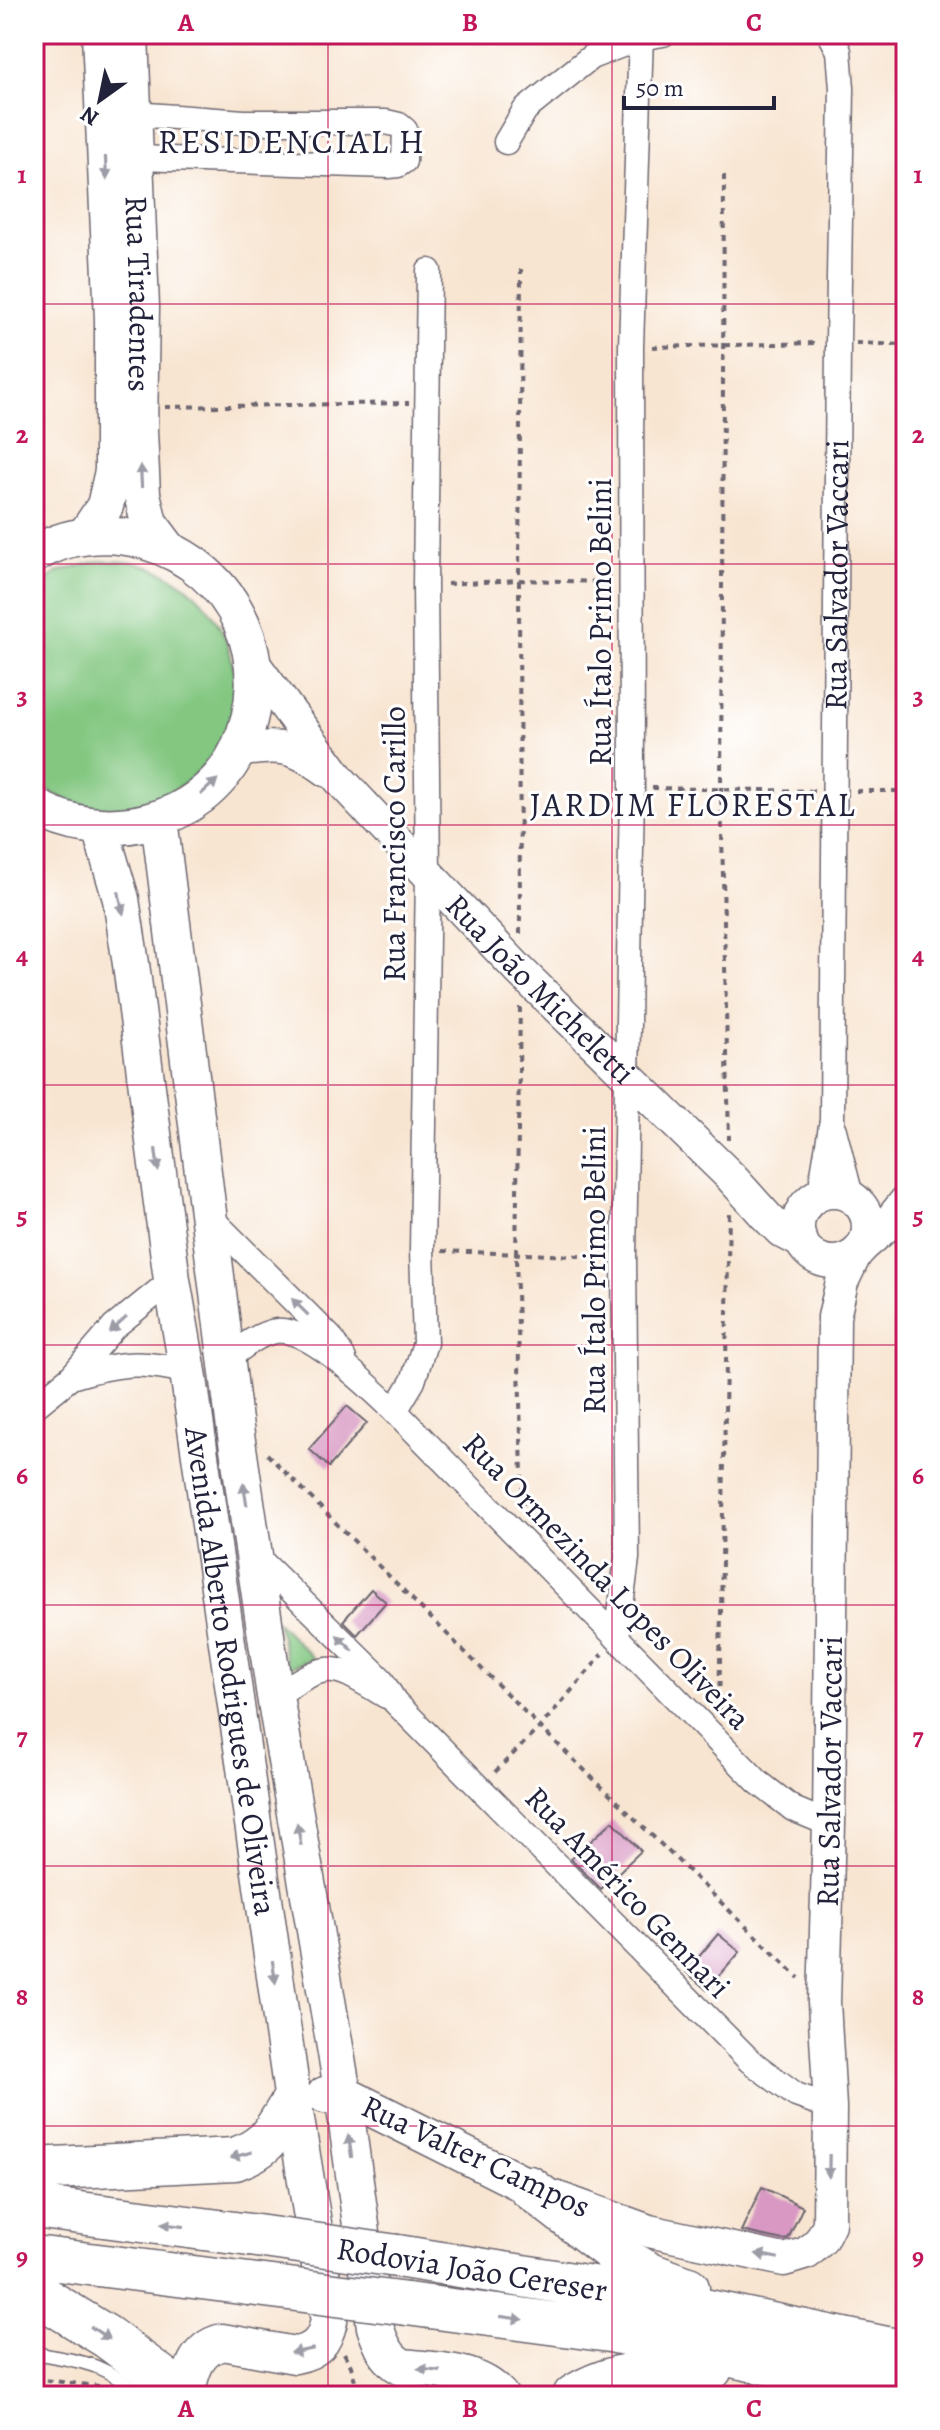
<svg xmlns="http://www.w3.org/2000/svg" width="940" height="2430" font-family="Alegreya,serif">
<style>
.green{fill:#83c781;stroke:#52745e;stroke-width:2}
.building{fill:#d898c3}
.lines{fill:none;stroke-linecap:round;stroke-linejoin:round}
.lane-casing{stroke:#6d6670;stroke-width:15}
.street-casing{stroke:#6d6670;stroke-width:27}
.secondary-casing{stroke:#6d6670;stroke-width:35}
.primary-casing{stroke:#6d6670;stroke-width:39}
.highway-casing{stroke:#6d6670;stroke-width:45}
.path{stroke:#6d6670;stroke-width:4;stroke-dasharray:6 6;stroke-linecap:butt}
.lane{stroke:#fff;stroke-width:12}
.street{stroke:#fff;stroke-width:24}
.secondary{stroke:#fff;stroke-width:32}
.primary{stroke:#fff;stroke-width:36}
.highway{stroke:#fff;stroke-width:42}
.highway-bridge-casing{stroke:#6d6670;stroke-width:45;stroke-linecap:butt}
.highway-bridge{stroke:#fff;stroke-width:42}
.oneway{fill:#9c9ca7}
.grid{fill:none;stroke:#c2185b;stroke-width:2;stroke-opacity:0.55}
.labels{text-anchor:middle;stroke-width:6;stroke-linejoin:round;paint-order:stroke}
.street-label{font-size:32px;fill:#22223b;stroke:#fff}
.neighbourhood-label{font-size:34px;letter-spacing:2px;fill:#22223b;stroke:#fff}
.neatline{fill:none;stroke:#c2185b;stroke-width:3}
.grid-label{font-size:26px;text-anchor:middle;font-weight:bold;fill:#c2185b}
</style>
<rect width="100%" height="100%" fill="#fff"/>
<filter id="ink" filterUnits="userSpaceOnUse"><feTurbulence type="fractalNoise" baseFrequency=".0125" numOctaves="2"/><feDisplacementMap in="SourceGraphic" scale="16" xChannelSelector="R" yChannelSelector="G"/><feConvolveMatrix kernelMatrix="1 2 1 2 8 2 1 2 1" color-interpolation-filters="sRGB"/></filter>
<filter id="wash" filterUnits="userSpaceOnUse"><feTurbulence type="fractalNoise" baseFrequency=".006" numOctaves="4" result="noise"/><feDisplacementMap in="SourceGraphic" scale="32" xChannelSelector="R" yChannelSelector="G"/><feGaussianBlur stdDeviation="1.8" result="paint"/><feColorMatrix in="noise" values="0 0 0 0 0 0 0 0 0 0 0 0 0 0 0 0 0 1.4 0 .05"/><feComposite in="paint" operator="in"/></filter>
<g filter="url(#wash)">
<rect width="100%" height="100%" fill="#f8e5d1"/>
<path class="green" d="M98,561C111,562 127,560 140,564C210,583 247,650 231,720C229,727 224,734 220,741C192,797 124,822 65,799C54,795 44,787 34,780V589L58,572Z
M277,1622L314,1659L288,1667Z"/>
<g id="blocks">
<path class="building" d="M347,1406L367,1423L329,1467L309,1449Z
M371,1589L386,1602L357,1635L343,1621Z
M613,1821L641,1851L601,1889L571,1859Z
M718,1934L740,1952L707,1990L686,1972Z
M762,2187L803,2207L788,2239L783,2240L741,2231Z"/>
</g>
</g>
<g filter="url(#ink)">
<use href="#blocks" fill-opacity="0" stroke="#6d6670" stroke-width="2"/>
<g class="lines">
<g class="lane-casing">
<path id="lane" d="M34,2353C78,2361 106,2362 139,2396"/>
</g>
<g class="street-casing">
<g id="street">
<path d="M134,114L244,122H386L399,125L405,130L404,161L398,165L389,166L136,158"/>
<path d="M506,142L525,110L591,57L640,38L663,34"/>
<path d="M834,1130L851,1196"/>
<path id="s1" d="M822,1194V1180L832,1120L838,343L842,88L839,51L830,34"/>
<path d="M207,1214L330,1337L344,1359"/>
<path d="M227,1359C242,1348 257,1334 276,1331C308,1326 372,1389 395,1411L758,1782L793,1809L829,1824"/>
<path d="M71,1377C117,1363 141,1360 188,1372"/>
<path d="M34,1407L71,1377L114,1327L172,1280"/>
<path d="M395,1411L413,1381L425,1343L422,1250L428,874L425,585L429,271"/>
<path d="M255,1555L380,1678L395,1702L750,2061L796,2095L830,2107"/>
<path d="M617,1638L627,1558L624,1257L632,788L631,347L641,34"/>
<path d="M275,1696C331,1659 331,1663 386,1696"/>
</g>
</g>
<g class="secondary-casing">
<g id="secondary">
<path id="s2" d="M254,664L340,780L428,874L520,971L730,1176L766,1216L781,1231L802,1242"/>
<path d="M238,751C279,744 293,745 328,771"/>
<circle cx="833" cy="1227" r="35"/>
<path d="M863,1246L885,1227L906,1201"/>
<path id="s3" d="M555,2197L649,2231L784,2260L807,2253L821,2240L829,2224L830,2107L824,2002L829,1824L834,1317L842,1282L855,1255"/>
</g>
</g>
<g class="primary-casing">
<g id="primary">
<path id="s4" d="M130,34L141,307L139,431L142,494L149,523L167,547"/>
<path d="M85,536L105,506L113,471V319L100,34"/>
<path d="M34,555C66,533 110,531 145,541C237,568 279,663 238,750C202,825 102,847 34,806"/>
<path d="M159,819L234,1421L275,1696L343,2094L375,2327C381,2344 386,2358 402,2367C433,2370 478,2370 500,2396"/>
<path id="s5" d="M100,828L121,899L131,964L172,1280L188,1372L293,2101L329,2321C324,2342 317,2351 295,2355L222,2342C196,2349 191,2371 186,2395"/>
<path d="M325,2095L343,2094L529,2187"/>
</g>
</g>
<g class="highway-casing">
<path id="highway" d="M34,2169L235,2159C271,2146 273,2131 293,2101
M529,2187L617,2255L650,2274L688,2288
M34,2207L250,2235
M397,2256L598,2288L906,2352
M34,2257L249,2284
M34,2292L107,2337L187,2396
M407,2304L610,2331L906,2392
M574,2396C617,2369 662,2370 711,2369"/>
</g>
<path class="path" d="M724,175L721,790L729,1140
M856,343L906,345
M652,347L816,343
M165,407L409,403
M447,584L519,580L610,582
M652,788L816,791
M856,791H906
M520,934L519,580L521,269
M520,1007L516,1255L523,1510
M442,1251L605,1257
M267,1454L540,1727L799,1978
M719,1711L729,1212
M495,1772L540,1727L603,1654
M344,2353L351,2366L359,2396
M34,2379L99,2386"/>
<use href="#lane" class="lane"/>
<use href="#street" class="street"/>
<use href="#secondary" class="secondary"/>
<use href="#primary" class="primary"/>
<use href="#highway" class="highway"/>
<g class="highway-bridge-casing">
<path id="highway-bridge" d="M250,2235L397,2256
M249,2284L407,2304"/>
</g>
<use href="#highway-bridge" class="highway-bridge"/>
</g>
<defs><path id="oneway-solid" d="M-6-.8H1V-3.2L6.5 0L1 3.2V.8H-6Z" transform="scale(2)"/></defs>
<g class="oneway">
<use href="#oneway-solid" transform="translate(106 168) rotate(87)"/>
<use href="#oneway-solid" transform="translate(141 476) rotate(-93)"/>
<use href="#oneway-solid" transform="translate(209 787) rotate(-42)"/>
<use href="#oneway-solid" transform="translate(121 903) rotate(78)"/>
<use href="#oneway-solid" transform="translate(157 1160) rotate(83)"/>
<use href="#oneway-solid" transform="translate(300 1307) rotate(-135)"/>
<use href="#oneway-solid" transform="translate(118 1325) rotate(137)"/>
<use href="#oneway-solid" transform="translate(245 1494) rotate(-99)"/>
<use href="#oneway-solid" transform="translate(345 1643) rotate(-136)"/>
<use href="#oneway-solid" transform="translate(299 1834) rotate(-100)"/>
<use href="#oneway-solid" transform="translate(274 1972) rotate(82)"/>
<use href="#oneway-solid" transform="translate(350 2146) rotate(-98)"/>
<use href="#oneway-solid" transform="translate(241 2155) rotate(165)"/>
<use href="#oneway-solid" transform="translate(829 2166) rotate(91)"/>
<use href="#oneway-solid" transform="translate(172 2225) rotate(-172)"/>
<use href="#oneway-solid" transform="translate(767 2256) rotate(-169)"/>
<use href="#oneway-solid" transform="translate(512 2318) rotate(8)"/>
<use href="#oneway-solid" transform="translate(100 2333) rotate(34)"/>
<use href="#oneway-solid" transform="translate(302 2351) rotate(169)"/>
<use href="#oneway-solid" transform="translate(429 2370) rotate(-173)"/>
</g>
</g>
<path class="grid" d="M328,34V2396M612,34V2396M34,304H906M34,564H906M34,825H906M34,1085H906M34,1345H906M34,1605H906M34,1866H906M34,2126H906"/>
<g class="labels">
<g class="street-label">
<text dy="11" stroke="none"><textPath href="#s4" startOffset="260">Rua Tiradentes</textPath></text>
<text dy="11" stroke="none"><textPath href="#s1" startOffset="620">Rua Salvador Vaccari</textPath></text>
<text transform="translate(600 622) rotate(-90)" y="11">Rua Ítalo Primo Belini</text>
<text transform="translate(394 844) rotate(-90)" y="11">Rua Francisco Carillo</text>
<text dy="11" stroke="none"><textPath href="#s2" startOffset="434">Rua João Micheletti</textPath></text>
<text transform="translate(594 1270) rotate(-90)" y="11">Rua Ítalo Primo Belini</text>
<text transform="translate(607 1581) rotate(46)" y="11">Rua Ormezinda Lopes Oliveira</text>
<text dy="11" stroke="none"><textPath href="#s5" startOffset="854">Avenida Alberto Rodrigues de Oliveira</textPath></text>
<text dy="11" stroke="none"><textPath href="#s3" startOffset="752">Rua Salvador Vaccari</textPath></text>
<text transform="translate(628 1892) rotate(46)" y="11">Rua Américo Gennari</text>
<text transform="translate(476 2156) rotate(25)" y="11">Rua Valter Campos</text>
<text transform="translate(472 2269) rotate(9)" y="11">Rodovia João Cereser</text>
</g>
<g class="neighbourhood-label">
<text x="292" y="153">RESIDENCIAL H</text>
<text x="693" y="816">JARDIM FLORESTAL</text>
</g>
</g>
<rect width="940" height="2430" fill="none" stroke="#fff" stroke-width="88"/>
<g transform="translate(100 100) rotate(213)" stroke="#ffffff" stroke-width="6" paint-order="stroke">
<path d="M0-6L14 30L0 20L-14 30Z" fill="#22223b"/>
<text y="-12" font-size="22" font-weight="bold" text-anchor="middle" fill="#22223b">N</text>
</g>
<path d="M624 96v12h150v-12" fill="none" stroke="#22223b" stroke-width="4"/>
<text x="636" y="96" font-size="24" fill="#22223b" stroke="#ffffff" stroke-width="6" paint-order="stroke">50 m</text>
<rect x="44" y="44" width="852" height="2342" class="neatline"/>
<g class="grid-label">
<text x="186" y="31">A</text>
<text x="470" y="31">B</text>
<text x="754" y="31">C</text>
<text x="22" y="183">1</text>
<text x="918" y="183">1</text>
<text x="22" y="443">2</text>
<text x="918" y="443">2</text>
<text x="22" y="704">3</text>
<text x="918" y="704">3</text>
<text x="22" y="964">4</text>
<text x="918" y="964">4</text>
<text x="22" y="1224">5</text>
<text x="918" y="1224">5</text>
<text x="22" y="1484">6</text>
<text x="918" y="1484">6</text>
<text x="22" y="1745">7</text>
<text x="918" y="1745">7</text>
<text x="22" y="2005">8</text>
<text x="918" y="2005">8</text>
<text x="22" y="2265">9</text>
<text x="918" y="2265">9</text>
<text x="186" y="2417">A</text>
<text x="470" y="2417">B</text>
<text x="754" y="2417">C</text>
</g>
</svg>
